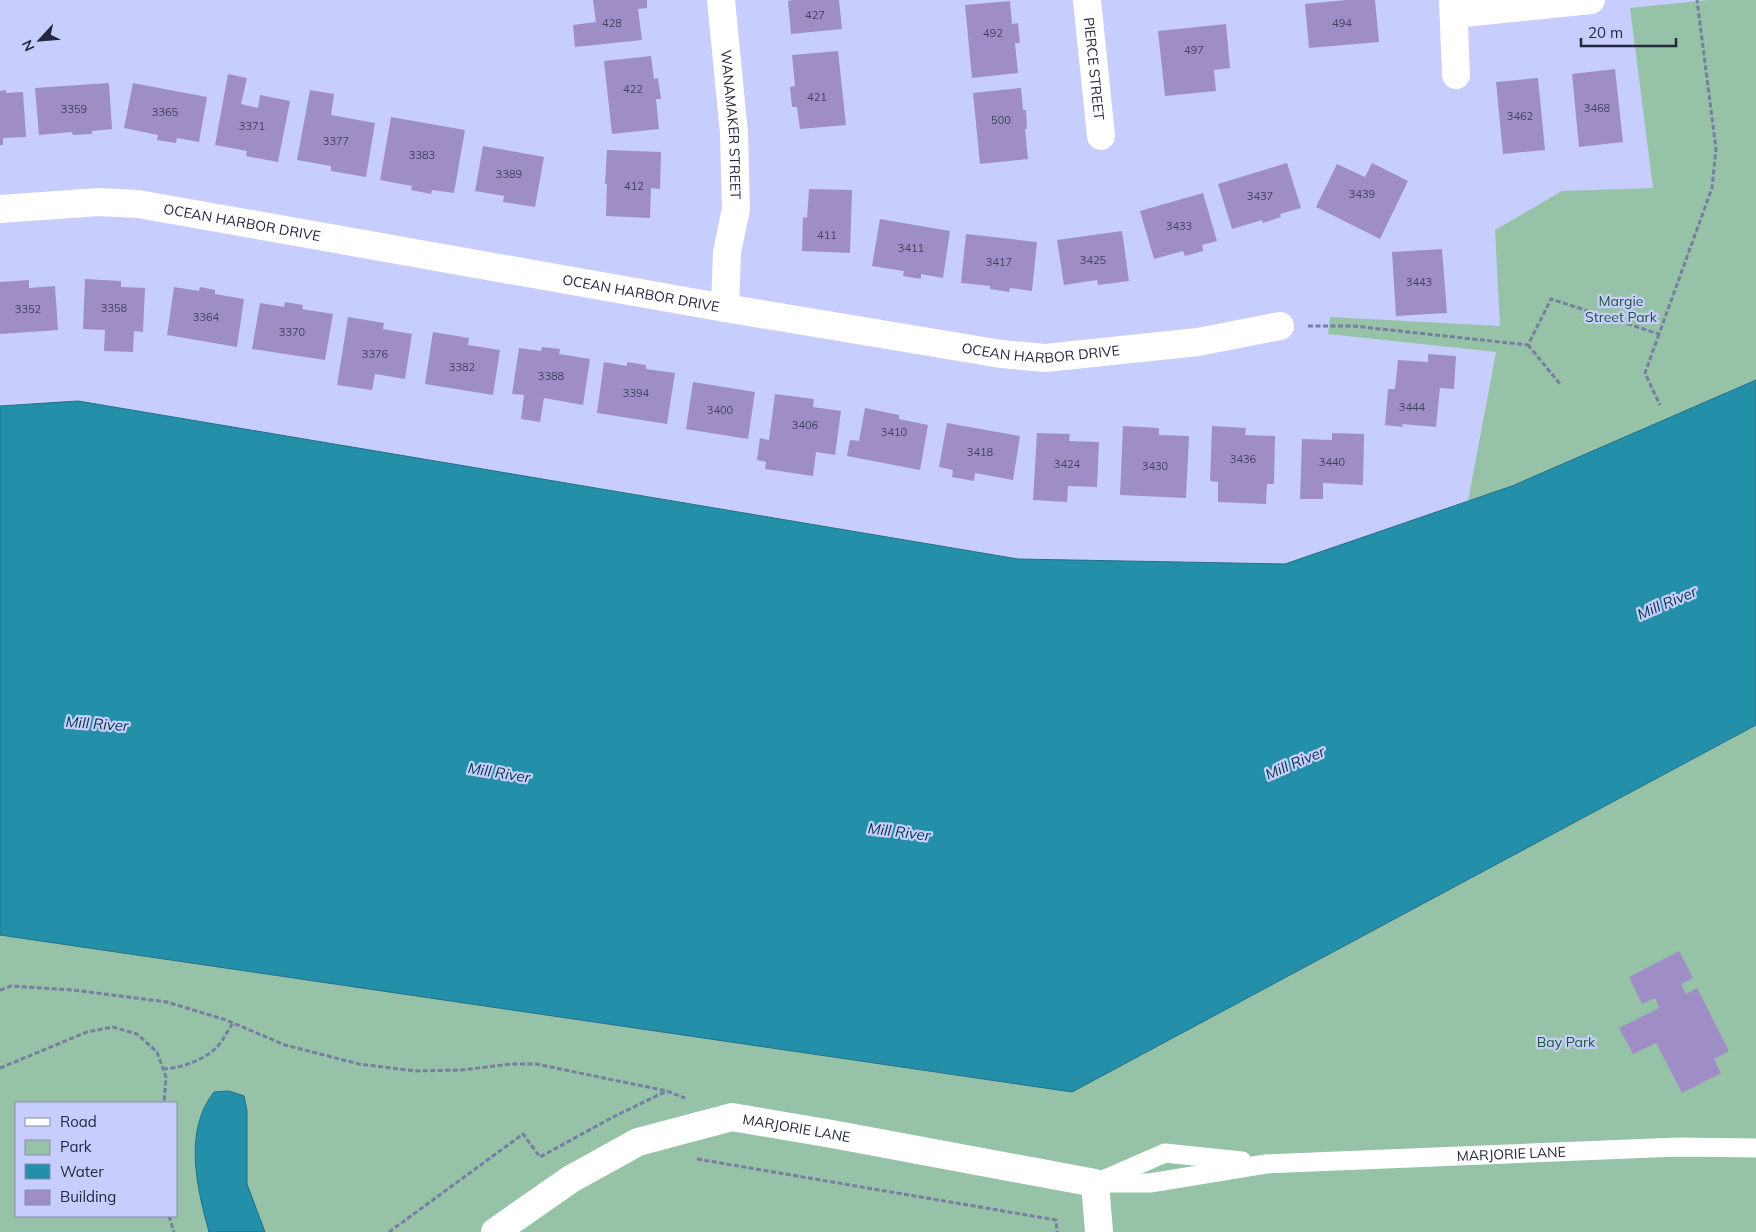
<svg xmlns="http://www.w3.org/2000/svg" width="1756" height="1232" font-family="Mulish,sans-serif">
<style>
.green{fill:#96c3a7;fill-rule:evenodd}
.water{fill:#238fa8;stroke:#237088}
.building{fill:#9f8ec6}
.lines{fill:none;stroke-linecap:round;stroke-linejoin:round}
.path{stroke:#787ea1;stroke-width:3;stroke-dasharray:5 2.5;stroke-linecap:butt}
.lane{stroke:#fff;stroke-width:19}
.street{stroke:#fff;stroke-width:28}
.labels{text-anchor:middle;stroke-width:4.5;stroke-linejoin:round;paint-order:stroke}
.number-label{font-size:11px;fill:#434160}
.street-label{font-size:14px;fill:#24273e;stroke:#c7cefd}
.park-label{font-size:14px;fill:#1e5739;stroke:#c7cefd}
.water-label{font-size:15px;font-style:italic;fill:#063641;stroke:#c7cefd}
</style>
<rect width="100%" height="100%" fill="#c7cefd"/>
<path class="green" d="M1708,0H1756V380L1512,486L1468,501L1496,352L1328,334L1330,317L1500,326L1495,230L1562,191L1653,188L1630,8Z
M1756,725V1232H0V935L1072,1092ZM16,1103H176V1216H16Z"/>
<path class="water" d="M1756,380V725L1072,1092L0,935V406L78,401L1018,559L1285,564L1512,486Z
M229,1091L244,1096L247,1111V1184L265,1232H209C197,1188 183,1131 214,1092Z"/>
<path class="building" d="M593,0H647V8L638,9L642,40L575,47L573,25L596,22Z
M792,0H839L842,29L791,34L788,1Z
M1346,0H1375L1379,42L1309,48L1305,4Z
M1010,1L1012,24L1018,23L1020,43H1015L1018,73L972,78L965,5Z
M1226,24L1230,68L1214,70L1216,91L1165,96L1158,31Z
M838,51L846,125L800,129L797,107H792L790,87L795,86L792,55Z
M651,56L654,79L658,78L661,99H656L659,129L612,134L604,61Z
M1615,69L1623,142L1579,147L1572,74Z
M228,74L247,78L241,104L258,108L260,95L290,101L278,162L246,156L247,151L215,145Z
M1538,78L1545,150L1503,154L1496,82Z
M109,83L112,129L92,131V134L73,135L72,132L39,135L35,88Z
M133,83L207,97L199,142L177,138L176,143L157,140L158,135L124,128Z
M1021,88L1023,110H1026L1027,129H1025L1028,159L980,164L973,93Z
M6,90V93L23,92L26,137L3,138V145H0V91Z
M310,90L334,94L331,115L375,123L366,177L331,171V166L297,160Z
M391,117L465,130L454,193L432,190L431,194L411,190L412,186L380,180Z
M483,146L544,157L535,207L503,202L504,196L475,191Z
M607,150L661,152L660,189L651,188L650,218L606,216L607,184H605Z
M1287,163L1301,208L1280,214L1281,217L1263,223L1262,220L1232,229L1218,184Z
M1372,163L1408,181L1380,239L1316,207L1337,164L1365,177Z
M809,189L852,190L850,253L802,251L803,217L807,218Z
M1203,193L1217,241L1202,245L1203,251L1185,256L1183,251L1154,259L1140,211Z
M880,219L950,231L943,278L921,274V279L903,276L904,271L872,266Z
M1122,231L1129,281L1098,285L1097,280L1064,285L1057,240Z
M966,234L1037,242L1032,291L1010,288L1009,292L990,289V286L961,283Z
M1442,249L1447,313L1396,316L1392,252Z
M85,279L121,281V287L145,288L143,332L134,331L133,352L104,351L105,330L83,329Z
M29,280V288L55,286L58,330L0,334V282Z
M174,287L199,291L200,287L215,290V294L244,299L237,347L167,335Z
M285,302L303,305L302,309L333,314L325,360L252,349L260,303L284,307Z
M348,317L384,323L383,329L412,334L405,379L375,374L372,390L337,385Z
M433,332L469,338L468,345L500,350L493,395L425,384Z
M542,347L560,349L559,354L590,359L583,405L544,398L540,422L521,419L524,395L512,394L519,348L541,351Z
M1428,354L1456,356L1454,389L1440,388L1436,427L1402,424L1403,427L1385,425L1388,389H1395L1398,360L1428,362Z
M604,362L627,366V362L646,365V369L675,373L667,424L597,413Z
M693,382L755,392L748,439L686,429Z
M775,394L814,399L813,407L841,411L835,455L816,452L813,476L765,469L766,462L757,460L760,438L769,440Z
M865,408L899,415V419L928,425L920,470L847,456L850,440L859,441Z
M947,423L1020,436L1013,480L975,473L974,481L952,477L953,470L939,467Z
M1123,426L1159,428V435L1189,436L1186,498L1120,495Z
M1212,426L1246,428L1245,435L1275,436L1274,484H1267L1266,504L1218,502V482L1210,481Z
M1037,433L1070,434L1069,441L1099,442L1097,487L1068,486L1067,502L1033,500Z
M1332,433L1364,434L1363,485L1323,483V499H1300L1302,439L1332,440Z
M1679,951L1693,978L1681,984L1686,994L1697,988L1729,1051L1714,1059L1721,1073L1682,1093L1656,1043L1633,1054L1619,1028L1659,1008L1655,998L1642,1004L1629,977Z"/>
<g class="lines">
<path class="path" d="M1308,326H1353L1528,345L1551,299L1659,334L1712,188L1716,149L1697,0
M1659,334L1645,373L1660,405
M1528,345L1560,384
M0,990L11,986L73,990L167,1002L226,1020L285,1045L359,1064L415,1071L462,1070L511,1064H536L667,1091L685,1098
M0,1068L87,1032L113,1027L137,1034L157,1052L166,1077L164,1103
M163,1069C181,1068 201,1061 215,1049C222,1043 227,1031 233,1023
M697,1159L1056,1220L1057,1232
M169,1216L174,1232
M389,1232L523,1134L540,1157L613,1117L667,1091"/>
<g class="lane">
<path d="M1103,1180L1165,1153L1242,1161"/>
<path id="s1" d="M1095,1183H1150L1266,1164L1678,1147L1756,1148"/>
</g>
<g class="street">
<path id="s2" d="M721,0L734,133L736,209L727,252L725,308"/>
<path id="s3" d="M1087,0L1101,136"/>
<path d="M1453,0L1456,75"/>
<path d="M1454,14L1591,0"/>
<path id="s4" d="M0,209L99,202L138,204L725,308L1001,354L1045,358L1198,342L1280,326"/>
<path id="s5" d="M495,1232L571,1179L638,1142L732,1117L832,1134L1095,1183L1099,1232"/>
</g>
</g>
<g class="labels">
<g class="number-label">
<text x="815" y="19">427</text>
<text x="612" y="27">428</text>
<text x="1342" y="27">494</text>
<text x="993" y="37">492</text>
<text x="1194" y="54">497</text>
<text x="633" y="93">422</text>
<text x="817" y="101">421</text>
<text x="1597" y="112">3468</text>
<text x="74" y="113">3359</text>
<text x="165" y="116">3365</text>
<text x="1520" y="120">3462</text>
<text x="1001" y="124">500</text>
<text x="252" y="130">3371</text>
<text x="336" y="145">3377</text>
<text x="422" y="159">3383</text>
<text x="509" y="178">3389</text>
<text x="634" y="190">412</text>
<text x="1362" y="198">3439</text>
<text x="1260" y="200">3437</text>
<text x="1179" y="230">3433</text>
<text x="827" y="239">411</text>
<text x="911" y="252">3411</text>
<text x="1093" y="264">3425</text>
<text x="999" y="266">3417</text>
<text x="1419" y="286">3443</text>
<text x="114" y="312">3358</text>
<text x="28" y="313">3352</text>
<text x="206" y="321">3364</text>
<text x="292" y="336">3370</text>
<text x="375" y="358">3376</text>
<text x="462" y="371">3382</text>
<text x="551" y="380">3388</text>
<text x="636" y="397">3394</text>
<text x="1412" y="411">3444</text>
<text x="720" y="414">3400</text>
<text x="805" y="429">3406</text>
<text x="894" y="436">3410</text>
<text x="980" y="456">3418</text>
<text x="1243" y="463">3436</text>
<text x="1332" y="466">3440</text>
<text x="1067" y="468">3424</text>
<text x="1155" y="470">3430</text>
</g>
<g class="street-label">
<text dy="5" stroke="none"><textPath href="#s3" startOffset="69">PIERCE STREET</textPath></text>
<text dy="5" stroke="none"><textPath href="#s2" startOffset="125">WANAMAKER STREET</textPath></text>
<text dy="5" stroke="none"><textPath href="#s4" startOffset="244">OCEAN HARBOR DRIVE</textPath></text>
<text dy="5" stroke="none"><textPath href="#s4" startOffset="649">OCEAN HARBOR DRIVE</textPath></text>
<text dy="5" stroke="none"><textPath href="#s4" startOffset="1054">OCEAN HARBOR DRIVE</textPath></text>
<text dy="5" stroke="none"><textPath href="#s5" startOffset="332">MARJORIE LANE</textPath></text>
<text dy="5" stroke="none"><textPath href="#s1" startOffset="418">MARJORIE LANE</textPath></text>
</g>
<g class="park-label">
<text x="1621" y="306">Margie<tspan x="1621" dy="16">Street Park</tspan></text>
<text x="1566" y="1047">Bay Park</text>
</g>
<g class="water-label">
<text transform="translate(1667 603) rotate(-23)" y="5">Mill River</text>
<text transform="translate(97 724) rotate(4)" y="5">Mill River</text>
<text transform="translate(1295 763) rotate(-23)" y="5">Mill River</text>
<text transform="translate(499 773) rotate(9)" y="5">Mill River</text>
<text transform="translate(899 832) rotate(7)" y="5">Mill River</text>
</g>
</g>
<rect x="15" y="1102" width="162" height="115" fill="#c7cefd" stroke="#868bb1"/>
<rect x="25" y="1118" width="25" height="8" fill="#ffffff" stroke="#868bb1"/>
<text x="60" y="1127" font-size="15" fill="#24273e">Road</text>
<rect x="25" y="1140" width="25" height="15" fill="#96c3a7" stroke="#868bb1"/>
<text x="60" y="1152" font-size="15" fill="#24273e">Park</text>
<rect x="25" y="1164" width="25" height="15" fill="#238fa8" stroke="#868bb1"/>
<text x="60" y="1177" font-size="15" fill="#24273e">Water</text>
<rect x="25" y="1190" width="25" height="15" fill="#9f8ec6" stroke="#868bb1"/>
<text x="60" y="1202" font-size="15" fill="#24273e">Building</text>
<g transform="translate(40 40) rotate(244)" stroke="#c7cefd" stroke-width="4" paint-order="stroke">
<path d="M0-4L9 19L0 12L-9 19Z" fill="#24273e"/>
<text y="-8" font-size="14" font-weight="bold" text-anchor="middle" fill="#24273e">N</text>
</g>
<path d="M1581 38v8h95v-8" fill="none" stroke="#24273e" stroke-width="2.5"/>
<text x="1588" y="38" font-size="15" fill="#24273e" stroke="#c7cefd" stroke-width="4" paint-order="stroke">20 m</text>
</svg>
